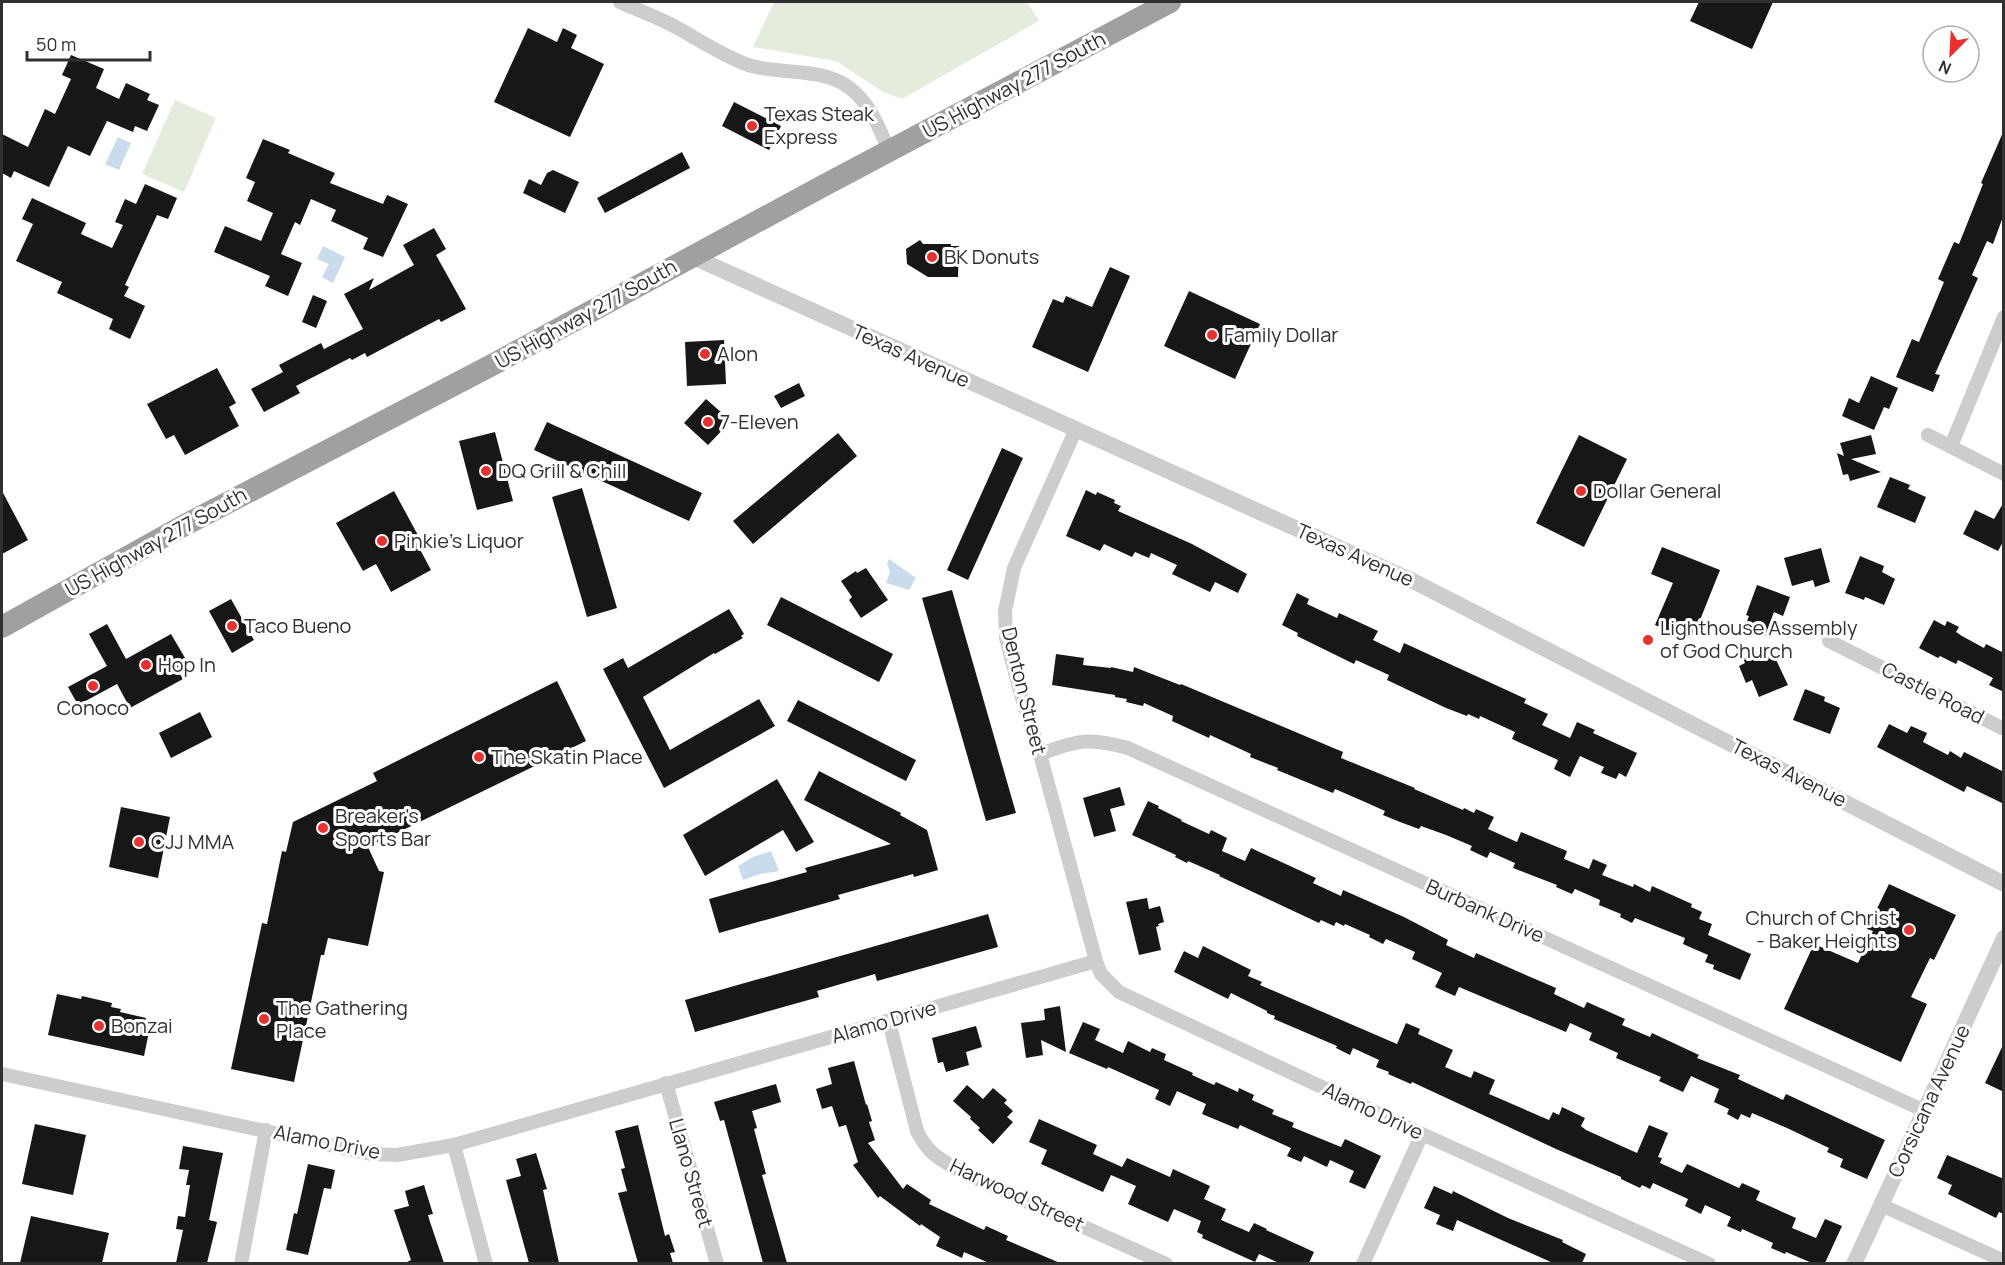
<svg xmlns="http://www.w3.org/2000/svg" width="2005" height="1265" font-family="Manrope,sans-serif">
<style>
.green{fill:#e4eddd}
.water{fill:#c9dcee}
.building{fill:#171717}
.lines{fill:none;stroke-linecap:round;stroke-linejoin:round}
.minor{stroke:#cdcdcd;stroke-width:14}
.tertiary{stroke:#cdcdcd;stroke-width:16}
.trunk{stroke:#a0a0a0;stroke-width:22}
.poi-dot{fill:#ec2f2d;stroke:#fff;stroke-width:2}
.labels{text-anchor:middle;stroke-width:6;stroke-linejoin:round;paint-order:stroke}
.street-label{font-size:20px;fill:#303030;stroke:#fff}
.poi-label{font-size:20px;fill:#303030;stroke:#fff;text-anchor:start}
</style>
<rect width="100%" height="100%" fill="#fff"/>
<path class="green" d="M774,2H1004L1006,3L1009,2H1027L1039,21L902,99L883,92L836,61L753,47Z
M175,100L216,118L184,192L142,174Z"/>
<path class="water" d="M118,137L131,143L119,170L105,164Z
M323,246L345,257L333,283L322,277L329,264L317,259Z
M889,559L916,578L909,590L886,583L890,572L887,563Z
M771,851L779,871L760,874L743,880L738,866L753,857Z"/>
<path class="building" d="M1699,2H1773L1752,49L1690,21Z
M528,28L557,42L563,28L577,35L571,48L604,64L570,137L494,102Z
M71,55L104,69L96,88L119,99L126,83L150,94L147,100L159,105L147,131L135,126L133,132L107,121L90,156L68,146L49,187L14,171L11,178L2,173V134L28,147L45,109L55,114L71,79L62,75Z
M734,102L781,126L769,150L722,126Z
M2004,130V214L1993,244L1987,241L1972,275L1978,278L1935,374L1940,375L1933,392L1896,377L1912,339L1919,342L1944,282L1938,279L1954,242L1959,244L1983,184L1981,183Z
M263,139L290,150L288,153L335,173L330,183L383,204L387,195L408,204L383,257L363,249L368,238L331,221L336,210L311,199L300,225L295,222L281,254L302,263L288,296L265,286L270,276L214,252L225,226L261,241L273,213L247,201L255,182L246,178Z
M682,152L690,168L605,213L597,198Z
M553,170L579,182L565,213L523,193L529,179L541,185L547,173Z
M145,184L177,198L168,219L157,215L125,285L129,287L124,296L145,306L130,339L109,329L113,319L57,293L62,282L16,261L33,224L22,219L32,198L86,223L81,234L112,248L123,225L115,222L125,199L136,204Z
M434,228L446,249L436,255L466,309L441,322L439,319L367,357L365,353L352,360L350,358L296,386L300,393L264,412L251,389L283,372L279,365L321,343L324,349L363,329L344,294L374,278L369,290L414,265L403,245Z
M920,240L923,244H951V246H959L958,277H928L907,264L906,249Z
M1110,267L1130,276L1088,372L1032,347L1053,299L1063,303L1066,296L1092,307Z
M1189,291L1260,324L1235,379L1164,346Z
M313,295L327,301L316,328L302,322Z
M724,340L726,384L687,386L685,342Z
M217,368L236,403L229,407L239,426L185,455L174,435L166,439L147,404Z
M1871,376L1898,388L1889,409L1884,407L1874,430L1842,416L1849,398L1859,403Z
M799,383L805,396L781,408L774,396Z
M706,399L731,421L708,445L684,423Z
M547,422L702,493L689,521L534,450Z
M495,432L513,501L477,510L459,441Z
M838,433L857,456L753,544L733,521Z
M1579,435L1627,459L1584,547L1536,523Z
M1871,435L1876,454L1851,459L1881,472L1850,481L1848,474L1843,475L1837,453L1844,456L1840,443Z
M1002,448L1023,458L968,580L947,570Z
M1890,477L1910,485L1908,489L1926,497L1915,523L1877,507Z
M582,488L617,608L587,617L552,497Z
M1086,490L1096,495L1097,492L1115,500L1114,503L1121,506L1118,511L1192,544L1247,574L1238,593L1215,582L1210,592L1172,574L1177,565L1151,553L1149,558L1135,552L1132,557L1104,544L1100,551L1066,536Z
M2,491L28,540L2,554Z
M394,491L420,539L416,542L431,570L391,592L376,564L363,571L336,523Z
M2004,502V540L1998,551L1963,534L1975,510L1994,519Z
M1662,547L1720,570L1694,635L1678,628L1676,634L1655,625L1673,583L1651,574Z
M1821,548L1830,582L1815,587L1813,580L1792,586L1784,558Z
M1860,556L1884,566L1882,572L1895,579L1884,605L1865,597L1864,600L1845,593Z
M866,568L888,600L861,618L849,600L852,597L841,581L856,571L857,573Z
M1757,585L1790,597L1783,616L1774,612L1765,636L1744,629L1749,616L1746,615Z
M952,590L1016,813L986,821L922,598Z
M1297,593L1309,599L1307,604L1337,618L1339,613L1378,631L1373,640L1400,653L1404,643L1526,699L1524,703L1548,714L1542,725L1570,738L1577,722L1595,730L1593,733L1637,753L1626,777L1619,773L1616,779L1601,773L1604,767L1580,756L1570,777L1554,769L1558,760L1512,739L1515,732L1480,716L1479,719L1468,714L1467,716L1446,708L1387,680L1389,675L1356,660L1354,664L1297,636L1298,633L1282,625Z
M781,597L893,654L879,682L767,625Z
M231,599L254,640L232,653L209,611Z
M729,609L744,634L741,636L743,638L715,654L714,653L643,697L670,750L759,699L775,726L664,788L603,669L623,658L628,668Z
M1934,620L1945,626L1947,621L1959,627L1956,632L1962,636L1984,648L1986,644L2004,653V692L1989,685L1993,678L1958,660L1956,664L1940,656L1938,658L1919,648Z
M107,624L126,659L171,634L188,663L177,669L183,679L130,708L117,684L78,705L68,687L107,666L89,634Z
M1770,647L1788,685L1759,697L1752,680L1746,683L1739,666L1745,663L1743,658Z
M1056,654L1084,658L1083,665L1111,668V667L1133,672L1134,667L1180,685L1181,684L1343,752L1341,758L1415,788L1414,789L1463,810L1464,808L1474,813L1476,809L1494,817L1488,829L1517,842L1521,832L1567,851L1564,859L1589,869L1593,859L1607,865L1602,875L1633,887L1634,884L1650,892L1652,886L1692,904L1691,907L1702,912L1699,919L1712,924L1708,935L1751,954L1740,980L1713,969L1714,965L1705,962L1708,955L1683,944L1685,938L1635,918L1632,923L1620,917L1621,914L1599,905L1600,900L1575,889L1572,894L1556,887L1557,885L1513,868L1515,863L1490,852L1487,858L1470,850L1472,846L1446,835L1421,826L1419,829L1400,822L1383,815L1385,811L1365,802L1335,789L1333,793L1277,770L1278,768L1250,757L1251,754L1210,735L1209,738L1172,721L1173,716L1144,703L1143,706L1126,702L1127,699L1115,697V695L1052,685Z
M557,681L586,741L368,847L379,871L384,872L368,946L328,938L324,955H321L294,1082L231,1069L262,923L267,924L282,851L286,852L293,822L377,781L373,773Z
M1805,689L1825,697L1824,701L1840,708L1830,734L1793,720Z
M798,700L916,760L906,781L787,721Z
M200,712L212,737L171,758L159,733Z
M1889,724L1907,733L1911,726L1927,733L1923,742L1948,755L1950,751L1961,758L1964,752L2004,772V804L1967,786L1964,792L1877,747Z
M819,771L901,813L900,815L927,830L938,870L914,877L913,874L838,895L840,899L719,933L709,899L807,872L805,868L891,844L804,800Z
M777,779L814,842L796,852L783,830L705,876L683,835Z
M1120,787L1125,805L1110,809L1116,831L1094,837L1083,798Z
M1148,801L1159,806L1158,808L1182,820L1181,821L1209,834L1211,830L1227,838L1222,851L1245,861L1251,848L1316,878L1313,883L1341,896L1343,890L1404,917L1448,940L1446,945L1474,958L1476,953L1519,972L1556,988L1554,994L1584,1008L1587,1002L1625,1019L1622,1025L1650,1037L1652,1033L1699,1055L1697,1058L1740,1075L1738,1079L1783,1100L1786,1094L1885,1140L1867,1179L1840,1167L1843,1159L1827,1152L1829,1148L1787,1128L1752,1113L1750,1118L1741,1114L1738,1120L1727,1114L1729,1109L1714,1102L1719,1089L1691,1076L1683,1092L1659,1081L1661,1077L1616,1058L1618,1053L1589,1040L1592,1033L1570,1023L1566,1032L1459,987L1455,996L1435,987L1442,973L1412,959L1415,952L1386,939L1383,944L1369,937L1370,935L1345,924L1344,926L1336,922L1334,926L1321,920L1319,923L1219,876L1220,875L1188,861L1187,863L1175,857L1176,855L1132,835Z
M121,807L170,817L158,878L109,867Z
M1889,884L1956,915L1934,960L1930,958L1911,997L1927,1004L1901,1062L1784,1009L1814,944L1858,963L1873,931L1867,929Z
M1147,898L1149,909L1160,906L1164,922L1158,924L1159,926L1156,927L1161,950L1139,955L1126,902Z
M988,914L998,947L877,981L875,974L817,991L819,997L695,1032L685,1000Z
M1203,946L1251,970L1248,976L1262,982L1260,985L1397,1044L1406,1023L1420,1029L1418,1034L1453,1050L1445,1067L1471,1078L1474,1071L1495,1080L1489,1094L1549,1120L1553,1112L1559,1115L1562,1107L1585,1118L1581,1126L1586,1130L1637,1153L1649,1125L1668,1133L1658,1157L1662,1158L1660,1163L1682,1173L1687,1164L1739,1188L1742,1183L1760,1191L1756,1200L1796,1218L1792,1228L1816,1238L1825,1219L1842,1226L1825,1263H1812L1786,1252L1785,1254L1771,1248L1773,1243L1742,1229L1741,1232L1727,1226L1731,1217L1705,1205L1701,1214L1685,1206L1688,1199L1653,1183L1650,1189L1642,1185L1640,1188L1621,1179V1177L1556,1149L1412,1082L1411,1084L1388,1074L1389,1072L1376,1067L1379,1060L1353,1048L1350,1055L1336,1048L1337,1046L1274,1019L1275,1016L1267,1013V1011L1231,993L1228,999L1174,972L1184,951L1198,958Z
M57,994L81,999L82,996L112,1003L111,1007L121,1009L120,1012L146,1018L144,1026L150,1027L144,1056L48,1035Z
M1060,1006L1066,1052L1041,1040L1043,1055L1026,1058L1021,1023L1045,1020L1044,1009Z
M1083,1022L1100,1029L1095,1040L1123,1053L1128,1041L1150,1052L1152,1048L1166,1054L1164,1060L1193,1073L1192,1075L1214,1085L1216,1082L1238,1092L1239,1088L1254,1095L1252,1100L1274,1110L1272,1114L1294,1123L1292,1127L1341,1147L1345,1139L1381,1156L1365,1189L1349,1182L1354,1171L1330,1160L1327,1167L1304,1156L1301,1162L1287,1156L1291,1148L1240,1125L1238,1129L1202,1114L1206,1104L1177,1091L1170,1106L1155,1099L1159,1090L1108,1067L1107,1069L1069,1053Z
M976,1026L982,1047L966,1052L969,1065L946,1072L943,1062L938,1063L932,1038Z
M2004,1043V1092L1985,1083Z
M854,1061L866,1105L867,1104L872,1121L869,1122L875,1140L868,1143L903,1189L907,1184L931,1200L929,1204L984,1230L986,1226L1008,1236L1006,1240L1060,1263H989L964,1252L962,1258L936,1246L940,1237L921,1224L920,1226L880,1196L878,1198L853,1165L858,1162L846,1125L839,1127L832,1106L822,1109L816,1089L832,1084L828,1068Z
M776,1084L781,1102L752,1111L757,1128L754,1129L766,1174L762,1175L787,1263H763L724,1120L720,1121L714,1102Z
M967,1085L983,1099L993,1088L1007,1100L1004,1103L1013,1111L1007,1117L1013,1122L993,1144L978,1130L980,1128L970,1119L971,1117L953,1101Z
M1039,1119L1097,1145L1093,1154L1122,1167L1127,1158L1170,1177L1173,1169L1210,1186L1204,1199L1226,1209L1221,1220L1249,1232L1254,1223L1267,1229L1266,1230L1314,1252L1309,1263H1279L1259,1254L1255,1262L1202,1238L1203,1235L1197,1232L1201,1221L1174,1209L1168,1222L1128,1204L1136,1186L1111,1175L1103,1192L1041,1164L1047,1150L1029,1142Z
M35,1124L86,1135L73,1195L22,1184Z
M638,1125L665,1236L669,1234L675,1252L670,1253L673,1263H638L618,1193L627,1191L621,1169L625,1168L615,1131Z
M183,1146L223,1153L209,1220L217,1222L207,1263H176L183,1230L176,1229L178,1216L185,1217L190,1185H186L189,1170L179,1169Z
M536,1153L547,1189L543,1190L559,1263H529L506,1180L521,1176L516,1159Z
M1947,1155L2004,1179V1214L1999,1212L1996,1218L1948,1194L1952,1185L1937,1178Z
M308,1164L335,1170L331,1189L324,1188L308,1255L286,1250L294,1213L297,1214Z
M424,1185L433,1214L428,1215L430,1222L444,1263H405L411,1260L394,1210L409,1206L405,1191Z
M1434,1186L1452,1194L1453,1191L1508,1218L1563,1240L1562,1242L1586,1254L1582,1263H1553L1457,1220L1453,1231L1436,1224L1440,1215L1424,1208Z
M31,1216L109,1233L102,1263H20Z"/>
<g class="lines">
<path class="minor" d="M620,2C640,11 663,19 683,31C703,43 726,57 748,65C780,75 818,67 847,86C869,101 879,127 889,151
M1076,429L1014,568L1005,611L1006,638L1021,695L1040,754L1096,961
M1928,435L2004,474
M1951,446L2004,317
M1829,641L2004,729
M1040,754C1078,740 1089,737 1128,748L1925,1111
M889,1022L917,1131C928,1154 940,1159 962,1172L1166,1264
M2,1074L371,1154L397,1155L454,1145L1096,961L1101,974L1119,992L1422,1134L1709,1264
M666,1083L717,1264
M454,1145L486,1264
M1881,1205L2004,1261
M241,1264L266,1130
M1363,1264L1422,1134"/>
<path class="tertiary" d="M691,256L1415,582L2004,884
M1854,1264L2004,938"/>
<path class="trunk" d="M2,627L181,527L492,365L821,187L1170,2"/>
</g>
<g class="poi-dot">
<circle cx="752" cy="126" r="6"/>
<circle cx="932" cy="257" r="6"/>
<circle cx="1212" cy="335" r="6"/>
<circle cx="705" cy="354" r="6"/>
<circle cx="708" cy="422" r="6"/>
<circle cx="486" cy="471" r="6"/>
<circle cx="1581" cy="491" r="6"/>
<circle cx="382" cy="541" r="6"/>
<circle cx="232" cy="626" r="6"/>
<circle cx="1648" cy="640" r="6"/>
<circle cx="146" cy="665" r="6"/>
<circle cx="93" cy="686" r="6"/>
<circle cx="479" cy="757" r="6"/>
<circle cx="323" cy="828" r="6"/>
<circle cx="139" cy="842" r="6"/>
<circle cx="1909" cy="930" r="6"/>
<circle cx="264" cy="1019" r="6"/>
<circle cx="99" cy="1026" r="6"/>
</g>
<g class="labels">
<g class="street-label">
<text transform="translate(1014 85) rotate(-28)" y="7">US Highway 277 South</text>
<text transform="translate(586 314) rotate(-29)" y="7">US Highway 277 South</text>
<text transform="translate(911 356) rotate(24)" y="7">Texas Avenue</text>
<text transform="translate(156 542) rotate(-29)" y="7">US Highway 277 South</text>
<text transform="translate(1355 555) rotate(24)" y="7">Texas Avenue</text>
<text transform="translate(1024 691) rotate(76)" y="7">Denton Street</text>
<text transform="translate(1933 693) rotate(27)" y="7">Castle Road</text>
<text transform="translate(1789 773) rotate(27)" y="7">Texas Avenue</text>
<text transform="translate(1485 911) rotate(24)" y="7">Burbank Drive</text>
<text transform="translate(884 1022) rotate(-16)" y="7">Alamo Drive</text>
<text transform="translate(1929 1101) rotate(-65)" y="7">Corsicana Avenue</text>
<text transform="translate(1373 1111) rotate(25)" y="7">Alamo Drive</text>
<text transform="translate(327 1142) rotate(11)" y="7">Alamo Drive</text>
<text transform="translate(691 1173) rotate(74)" y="7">Llano Street</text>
<text transform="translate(1017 1195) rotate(25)" y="7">Harwood Street</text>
</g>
<g class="poi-label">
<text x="764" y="121">Texas Steak<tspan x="764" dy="23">Express</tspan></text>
<text x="944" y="264">BK Donuts</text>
<text x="1224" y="342">Family Dollar</text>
<text x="717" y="361">Alon</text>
<text x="720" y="429">7-Eleven</text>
<text x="498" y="478">DQ Grill &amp; Chill</text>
<text x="1593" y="498">Dollar General</text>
<text x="394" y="548">Pinkie's Liquor</text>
<text x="244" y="633">Taco Bueno</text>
<text x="1660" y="635">Lighthouse Assembly<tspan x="1660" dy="23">of God Church</tspan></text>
<text x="158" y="672">Hop In</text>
<text x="93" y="715" text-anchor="middle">Conoco</text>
<text x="491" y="764">The Skatin Place</text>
<text x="335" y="823">Breaker's<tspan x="335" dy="23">Sports Bar</tspan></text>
<text x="151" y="849">CJJ MMA</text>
<text x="1897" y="925" text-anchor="end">Church of Christ<tspan x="1897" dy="23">- Baker Heights</tspan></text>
<text x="276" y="1015">The Gathering<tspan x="276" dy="23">Place</tspan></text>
<text x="111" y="1033">Bonzai</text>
</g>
</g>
<rect width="2005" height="1265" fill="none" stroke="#303030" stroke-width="6"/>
<g transform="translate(1951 54) rotate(204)"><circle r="28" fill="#ffffff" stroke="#acacac" stroke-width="1.5"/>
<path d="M0-4.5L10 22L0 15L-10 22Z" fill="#ec2f2d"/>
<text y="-9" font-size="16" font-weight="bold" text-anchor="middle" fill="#303030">N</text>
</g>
<path d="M27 51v9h123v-9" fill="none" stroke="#303030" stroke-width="3"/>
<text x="36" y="51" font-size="18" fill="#303030" stroke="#ffffff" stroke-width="4.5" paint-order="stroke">50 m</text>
</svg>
